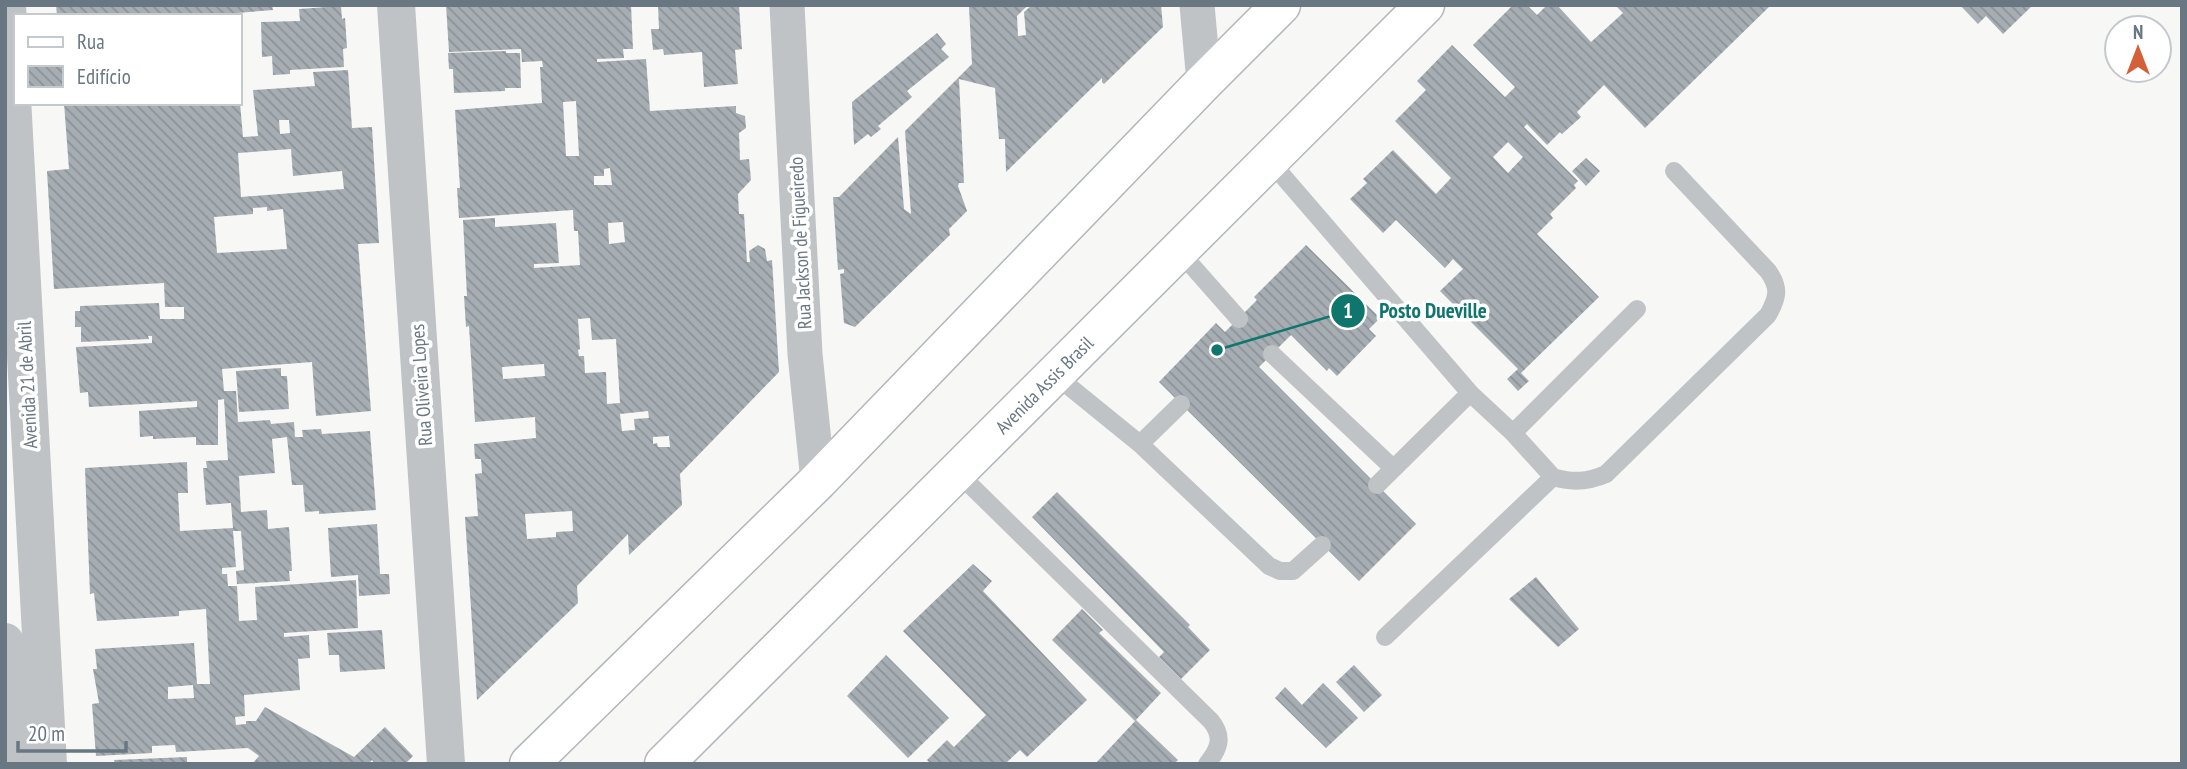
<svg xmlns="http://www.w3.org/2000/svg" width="2187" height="769" font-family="'PT Sans Narrow',sans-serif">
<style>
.building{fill:url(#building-back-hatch);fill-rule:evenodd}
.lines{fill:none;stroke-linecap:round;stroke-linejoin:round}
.primary-casing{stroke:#b2b7ba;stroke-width:41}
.service{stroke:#bfc3c6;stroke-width:18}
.minor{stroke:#bfc3c6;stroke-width:35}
.tertiary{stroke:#bfc3c6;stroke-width:38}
.primary{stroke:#fff;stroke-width:38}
.labels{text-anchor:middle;stroke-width:7;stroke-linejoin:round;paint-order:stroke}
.street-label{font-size:19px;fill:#697783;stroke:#fff}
.leader{fill:none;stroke:#0f766e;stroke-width:2.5}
.callout-dot{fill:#0f766e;stroke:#fff;stroke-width:2.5}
.mark-label{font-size:21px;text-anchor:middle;font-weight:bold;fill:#fff}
.callout-label{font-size:21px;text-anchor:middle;font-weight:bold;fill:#0f766e;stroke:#fff;stroke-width:7;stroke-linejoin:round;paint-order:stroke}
</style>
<defs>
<pattern id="building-back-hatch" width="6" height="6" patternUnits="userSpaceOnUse" patternTransform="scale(1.75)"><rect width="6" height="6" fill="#a7aeb3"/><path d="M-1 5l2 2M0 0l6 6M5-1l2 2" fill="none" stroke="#8c9297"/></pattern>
</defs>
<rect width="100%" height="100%" fill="#f7f7f5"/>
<path class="building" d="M56,5H272L273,10L237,13V16H57Z
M446,5H631L633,49H623L624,58L597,59V62L646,59L650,111L736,106V113L745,116L746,128L739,133L740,160L749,159L751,180L738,194L739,214H744L747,262H750L749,251L758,245L765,249L767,261L772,260L779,372L680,474L682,505L629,555L628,534L577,586L578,603L477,700L465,517L478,516L475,474L482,473L481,459H475L474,444L536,438L535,417L475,422L469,326L466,327L464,296H467L463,220L495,218V227L556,223L559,263L534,264V268L580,265L578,231H574L573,210L459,218L457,188H460L455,110L542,103L540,67H543L542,61L522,62L521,49L449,52ZM576,101L579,156H566L563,102ZM610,168L612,185H594V176H604V169ZM623,222L625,242L609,244L608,223ZM590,318L592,340L616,339L620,403L607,404L606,372L585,373L584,356H579L578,350L580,349L578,319ZM544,364L545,376L503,379L502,367ZM648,411L649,418L634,419L635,430L622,431L620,414ZM669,436L670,447H658L657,443L653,444V437ZM572,511L573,531L556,532V537L527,539L525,514Z
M658,5H739L742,49L735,50L738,84L704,87L702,52L664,55L663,49L653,50L651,29H659Z
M971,5H1028L1017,16L1018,36L1026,35L1024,12L1032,5H1161L1163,27L1104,84L1102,82V78L1006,172L1005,139H999L995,88L959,79L964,183H959L958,186L967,211L949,229L950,235L855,327L844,323L840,274L844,273V269L838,270L833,197H839L898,137L904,209L911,214L905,131L972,64L969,7Z
M1513,5H1527L1537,15L1547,5H1557L1591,42L1623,13L1615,5H1771L1645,128L1604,85L1577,112L1581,117L1562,134L1560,132L1547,145L1527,124L1524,127L1578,181L1574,185L1576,188L1550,214L1553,218L1537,234L1599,297L1521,373L1529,381L1518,391L1507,379L1518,369L1440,291L1463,269L1453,259L1445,268L1396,220L1383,233L1350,199L1367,183L1363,179L1393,150L1436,194L1451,178L1395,121L1426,90L1417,81L1452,45L1505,97L1515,87L1473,45ZM1508,142L1523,157L1508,173L1493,157Z
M1960,5H2033L2003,34L1986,16L1978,24Z
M341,6L342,19L345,18L347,48L343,49L344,67L290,70V74L273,75L272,56L262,57L261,22L300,21L299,9Z
M937,33L946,44L941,49L949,57L907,91L912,97L878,126L881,129L871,137L868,134L854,145L852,102Z
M506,51V53H520L521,88H505V91L454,93L453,69H449L448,53Z
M348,70L352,128L372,127L379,243L358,244L371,411L316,416L312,362L222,369L224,391H236L238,422L270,420L271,424L294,422L295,437H303L302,430L321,429L322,434L370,431L376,510L319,514V511L305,512L303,485H292L287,437L272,439L275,473L239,476L241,512L267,510L268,529L289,527L292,571H289L290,581L237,584L236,571L244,570L241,531H233L236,567L222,568V574H227L228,586H237L239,621L257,620L255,587L356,580L358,628L284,633V637L309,635L310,658L298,659L300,690L244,695L245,716L235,717L236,725L246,724V721H256L265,707L354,757L385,727L413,756L405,764H375L372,760L368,764H252L259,756L248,748L176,752L175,745L152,746V753L96,756L92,704L99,703L93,669H97L95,649L194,643L197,684H210L206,609L179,611V616L97,621L94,593L90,594L85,468L187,462L188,493H178L180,531L233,528L231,503L206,505L203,468H207L206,461L228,460L224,399L218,400V445H196V437L153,439V436L140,437L139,411L197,407V401L89,407L88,392L80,393L76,347L152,343V336H148L149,339L81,342V327H75V311H80V306L159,303L160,319H184V307H165L164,283L54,289L47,171L69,169L64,103H240L243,137L258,136L253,90L315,86L313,72ZM279,120H289L290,133L280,134ZM291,149L293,176L342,171L344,189L241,197L238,153ZM267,207V211L283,209L287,249L217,253L214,217L253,214V208ZM193,685L194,698L168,699V687Z
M1586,158L1600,171L1586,186L1572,171Z
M1306,245L1380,318L1369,329L1376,336L1337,376L1329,368L1327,371L1291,335L1259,367L1416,524L1359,581L1159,382L1216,323L1225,332L1257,300L1254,297Z
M281,368V376H287L289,409L239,412L236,371Z
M1057,492L1190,625L1188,627L1210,650L1181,679L1159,657L1164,652L1032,517Z
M377,524L380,574H389L390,594L359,596L358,575L331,577L328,528Z
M973,564L992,581L983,591L1087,700L1027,757L1020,750L1005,764H931L927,760L947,740L954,747L986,715L903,631Z
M1536,577L1579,629L1558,647L1509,599Z
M1082,609L1103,630L1099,633L1161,693L1135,721L1052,640Z
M382,630L385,669L340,672L339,655H329L327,633Z
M886,655L949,718L908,758L847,696Z
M1354,665L1382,695L1364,712L1336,682Z
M1323,683L1358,718L1326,748L1275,698L1285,687L1302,705Z
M1136,720L1178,760L1174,764H1095Z
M187,757V764H115L114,760Z"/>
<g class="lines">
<g class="primary-casing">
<g id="primary">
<path d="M529,764L818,481L1204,82L1281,5"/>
<path id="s1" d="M664,764L1425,5"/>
</g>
</g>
<path class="service" d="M1269,160L1470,393L1377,485
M1179,251L1239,319
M1272,354L1393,468
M1055,375L1140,444L1269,566L1280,571H1293L1322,545
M1513,433L1637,309
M1140,444L1181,404
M957,472L1211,721C1224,737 1219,749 1207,764
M1553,477C1572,483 1588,482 1606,474L1768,315C1778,297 1780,288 1768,271L1674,171
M1385,637L1553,477L1513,433L1470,393"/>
<path class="minor" d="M787,5L805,354L818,481
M1197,5L1204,82"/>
<path class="tertiary" d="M7,5L48,764
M396,5L446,764
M5,642L13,764"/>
<use href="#primary" class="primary"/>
</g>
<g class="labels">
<g class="street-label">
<text transform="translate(800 243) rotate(-93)" y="7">Rua Jackson de Figueiredo</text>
<text transform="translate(27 385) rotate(-93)" y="7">Avenida 21 de Abril</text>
<text transform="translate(421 385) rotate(-94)" y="7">Rua Oliveira Lopes</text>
<text dy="7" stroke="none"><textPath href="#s1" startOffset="537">Avenida Assis Brasil</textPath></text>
</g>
</g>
<path class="leader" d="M1217 350L1348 311"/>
<g class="callout-dot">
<circle cx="1217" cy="350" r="7"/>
<circle cx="1348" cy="311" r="18"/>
</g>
<g class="mark-label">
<text x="1348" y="318">1</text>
</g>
<g class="callout-label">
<text x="1433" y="318">Posto Dueville</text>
</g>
<rect width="2187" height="769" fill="none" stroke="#697783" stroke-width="14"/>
<rect x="14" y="14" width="228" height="91" fill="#ffffff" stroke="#c3c9cd" stroke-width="2"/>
<rect x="28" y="37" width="35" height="10" fill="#ffffff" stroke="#c3c9cd" stroke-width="2"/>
<text x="77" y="49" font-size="21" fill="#697783">Rua</text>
<rect x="28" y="66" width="35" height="21" fill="url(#building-back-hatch)" stroke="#c3c9cd" stroke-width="2"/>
<text x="77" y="84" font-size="21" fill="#697783">Edifício</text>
<g transform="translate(2138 49)"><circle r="33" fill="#ffffff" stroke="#c3c9cd" stroke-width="2"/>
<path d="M0-5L12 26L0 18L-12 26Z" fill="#d36038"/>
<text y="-10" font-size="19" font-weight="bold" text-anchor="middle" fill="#697783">N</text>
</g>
<path d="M18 741v10h108v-10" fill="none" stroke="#697783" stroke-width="3.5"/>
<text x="28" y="741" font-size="21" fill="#697783" stroke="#ffffff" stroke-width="5" paint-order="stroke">20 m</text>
</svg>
